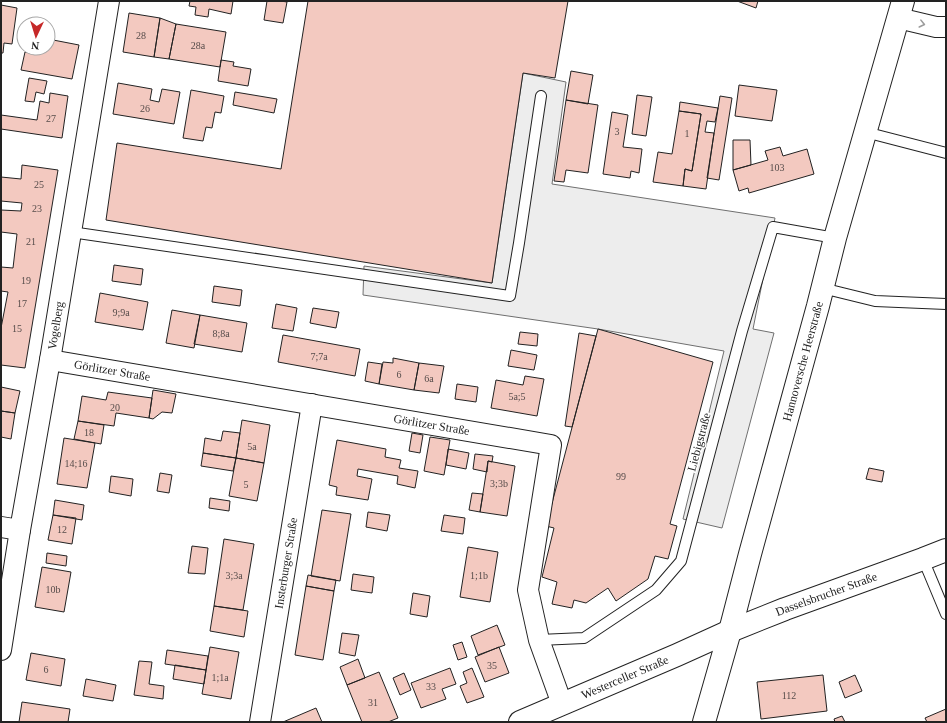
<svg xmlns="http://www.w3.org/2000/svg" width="947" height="723" font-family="Georgia,serif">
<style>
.parking{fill:#ededed;stroke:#6f6f6f}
.building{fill:#f3c9c0;stroke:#222}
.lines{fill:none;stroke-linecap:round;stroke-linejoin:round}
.service-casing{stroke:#222;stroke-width:12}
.minor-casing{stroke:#222;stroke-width:22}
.tertiary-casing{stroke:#222;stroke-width:24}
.primary-casing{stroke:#222;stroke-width:24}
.service{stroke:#fff;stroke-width:10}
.minor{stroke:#fff;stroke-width:20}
.tertiary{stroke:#fff;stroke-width:22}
.primary{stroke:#fff;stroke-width:22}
.oneway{stroke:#9c9c9c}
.labels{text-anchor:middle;stroke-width:3;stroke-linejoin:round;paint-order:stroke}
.number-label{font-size:10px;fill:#564c4a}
.street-label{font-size:12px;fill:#222;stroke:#fff}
</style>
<rect width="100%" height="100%" fill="#fff"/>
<path class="parking" d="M523,73L566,82L552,184L775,218L753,329L774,333L722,528L683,519L724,351L598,329L363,295L364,266L492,283Z"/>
<path class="building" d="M190,1H233L231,14L209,9L208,17L195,15L196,7L189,6Z
M267,1H281L287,2L283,23L264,20Z
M308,1H568L555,78L523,73L492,283L106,220L117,143L281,169Z
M737,1H758L756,8Z
M1,5L17,8L12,44L4,43L3,53H1Z
M129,13L160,18L154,57L123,52Z
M160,18L176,24L169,59L154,57Z
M176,24L226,32L220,67L169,59Z
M48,39L79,45L72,79L21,70L25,52L35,54L36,48H48Z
M221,60L234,62L233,66L251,69L248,86L218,81Z
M571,71L593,75L588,104L566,100Z
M29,78L47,81L44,94L36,92L34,102L25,101Z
M118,83L152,89L150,100L159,102L162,89L180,92L174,124L113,114Z
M739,85L777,90L772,121L735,116Z
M191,90L224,96L221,113L215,112L212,128L206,127L203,141L183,138Z
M235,92L277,99L274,113L233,105Z
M50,93L68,96L62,138L1,129V115L37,120L40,101L49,103Z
M637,95L652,97L646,136L632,134Z
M720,96L732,98L719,180L707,178Z
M566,100L598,105L588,173L566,170L564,182L554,181Z
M680,102L718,108L715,122L707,121L705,132L714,133L706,189L683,186L685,169L692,171L701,114L679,111Z
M679,111L701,114L692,171L685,169L683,186L653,182L658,152L672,154Z
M612,112L628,115L623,147L642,149L639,173L631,171L630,178L603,174Z
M733,140H750L751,165L733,170Z
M780,147L783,156L807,149L814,174L749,193L748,188L739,191L733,170L768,160L765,151Z
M22,165L58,170L25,368L1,365V328L8,292L1,291V267L13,268L17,234L1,232V210L21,211L22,203L1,201V177L21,179Z
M114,265L143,269L141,285L112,281Z
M214,286L242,290L240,306L212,302Z
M100,293L148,302L143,330L95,322Z
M276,304L297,308L293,331L272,328Z
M313,308L339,312L336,328L310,323Z
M172,310L200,315L194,348L166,343Z
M200,315L247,323L242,352L194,344Z
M598,329L713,362L670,524L677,526L668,559L655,556L648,579L616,601L608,588L586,603L574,600L572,608L552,604L557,582L542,577L554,528L546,526Z
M520,332L538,334L537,346L518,344Z
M579,333L596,336L572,427L565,426Z
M283,335L360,349L355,376L278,362Z
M511,350L537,355L534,370L508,366Z
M393,358L419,363L414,390L379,384L383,362L393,363Z
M368,362L382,364L379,384L365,381Z
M419,363L444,366L439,393L414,390Z
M525,376L544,379L537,416L491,408L496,380L523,385Z
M457,384L478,387L476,402L455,399Z
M1,387L20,391L15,413L1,411Z
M153,390L176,394L172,413L162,412L153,419L149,418Z
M108,392L152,398L149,418L116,413L114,426L78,421L82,396L106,400Z
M1,411L15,413L11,439L1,437Z
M242,420L270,425L264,463L236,458Z
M78,421L104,425L101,444L74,439Z
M223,431L240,433L236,458L203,453L205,438L221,441Z
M412,433L423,435L420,453L409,451Z
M430,437L450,440L444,475L424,471Z
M64,438L95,443L87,488L57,484Z
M337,440L386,449L385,457L401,460L399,468L418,471L415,488L397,484L398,476L358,469L357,476L372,479L368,500L336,495L337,487L329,485Z
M448,449L469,453L466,469L446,465Z
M203,453L236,458L233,471L201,466Z
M475,454L493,456L492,462L488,461L487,472L473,469Z
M236,458L264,463L257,501L229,496Z
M488,461L515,466L507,516L480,512Z
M869,468L884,471L882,482L866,479Z
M160,473L172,475L169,493L157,491Z
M111,476L133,479L131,496L109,492Z
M472,493L483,494L480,512L469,510Z
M210,498L230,501L229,511L209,508Z
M55,500L84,505L82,520L53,515Z
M322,510L351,514L340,581L311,576Z
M368,512L390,515L387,531L366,527Z
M53,515L76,518L72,544L48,540Z
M444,515L465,518L463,534L441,531Z
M224,539L254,544L243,610L214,606Z
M192,546L208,548L205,574L188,573Z
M468,547L498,552L490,602L460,597Z
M47,553L67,556L66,566L46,563Z
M42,567L71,572L64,612L35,607Z
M353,574L374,577L372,593L351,590Z
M308,575L336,580L334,591L306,586Z
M306,586L334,591L323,660L295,655Z
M413,593L430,596L427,617L410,614Z
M214,606L248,611L244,637L210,631Z
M497,625L505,645L478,655L471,636Z
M342,633L359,635L355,656L339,653Z
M462,642L467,657L458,660L453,645Z
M210,647L239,652L231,699L202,694Z
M499,647L509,673L485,682L475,657Z
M167,650L208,656L206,670L165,664Z
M31,653L65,659L61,686L26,680Z
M358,659L365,678L347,685L340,667Z
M139,661L152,662L149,684L164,686L163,699L134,695Z
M175,665L206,670L204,684L173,679Z
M450,668L456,684L442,689L446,699L421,708L411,683Z
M472,668L484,697L467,703L460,686L467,683L463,672Z
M379,672L398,718L388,722H362L347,685Z
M404,673L411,690L400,695L393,678Z
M823,675L827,711L761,719L757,682Z
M855,675L862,691L845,698L839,682Z
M86,679L116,685L113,701L83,696Z
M22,702L70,709L68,722H19Z
M316,708L322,722H283Z
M946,709V722H927L925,718Z
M842,716L845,722H835L834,719Z"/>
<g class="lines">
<g class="service-casing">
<path id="service" d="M865,132L946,153
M71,232L510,296L519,243L541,96
M822,288L875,301L946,304
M923,559L946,614
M539,640L584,638L656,590L681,561L742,331L773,227L835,238"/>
</g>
<g class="minor-casing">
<g id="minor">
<path d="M898,18L936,27H946"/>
<path id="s1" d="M50,360L551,445L528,590L539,640L562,704"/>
<path d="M1,527L20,530"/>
<path id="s2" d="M1,650L20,530L50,360L109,1"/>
<path id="s3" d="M260,722L312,404"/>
</g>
</g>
<g class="tertiary-casing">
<g id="tertiary">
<path id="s4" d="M520,722L677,655L730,631L785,609L923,559L946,550"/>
</g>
</g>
<g class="primary-casing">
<g id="primary">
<path id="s5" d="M704,722L730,631L750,554L818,306L835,238L903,1"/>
</g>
</g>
<use href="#service" class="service"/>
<use href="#minor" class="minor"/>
<use href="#tertiary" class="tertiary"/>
<use href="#primary" class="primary"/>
</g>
<defs><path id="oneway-chevron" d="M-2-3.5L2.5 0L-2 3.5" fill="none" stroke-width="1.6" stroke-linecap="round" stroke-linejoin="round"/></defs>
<use class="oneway" href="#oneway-chevron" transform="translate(922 24) rotate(14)"/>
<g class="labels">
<g class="number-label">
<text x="141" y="39">28</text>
<text x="198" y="49">28a</text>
<text x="145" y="112">26</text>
<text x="51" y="122">27</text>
<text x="617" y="135">3</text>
<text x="687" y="137">1</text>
<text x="777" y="171">103</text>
<text x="39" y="188">25</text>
<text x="37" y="212">23</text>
<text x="31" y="245">21</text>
<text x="26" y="284">19</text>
<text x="22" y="307">17</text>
<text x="121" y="316">9;9a</text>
<text x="17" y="332">15</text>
<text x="221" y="337">8;8a</text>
<text x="319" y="360">7;7a</text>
<text x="399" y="378">6</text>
<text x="429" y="382">6a</text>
<text x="517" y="400">5a;5</text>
<text x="115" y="411">20</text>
<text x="89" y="436">18</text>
<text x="252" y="450">5a</text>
<text x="76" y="467">14;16</text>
<text x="621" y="480">99</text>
<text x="499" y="487">3;3b</text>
<text x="246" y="488">5</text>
<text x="62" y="533">12</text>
<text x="234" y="579">3;3a</text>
<text x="479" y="579">1;1b</text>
<text x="53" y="593">10b</text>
<text x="492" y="669">35</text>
<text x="46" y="673">6</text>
<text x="220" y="681">1;1a</text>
<text x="431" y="690">33</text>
<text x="789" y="699">112</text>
<text x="373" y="706">31</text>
</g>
<g class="street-label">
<text dy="4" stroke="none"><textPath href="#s2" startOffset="329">Vogelberg</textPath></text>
<text dy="4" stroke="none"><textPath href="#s5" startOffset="374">Hannoversche Heerstraße</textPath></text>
<text dy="4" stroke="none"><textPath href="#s1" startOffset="63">Görlitzer Straße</textPath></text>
<text dy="4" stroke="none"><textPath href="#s1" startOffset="387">Görlitzer Straße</textPath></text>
<text transform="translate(699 442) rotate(-75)" y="4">Liebigstraße</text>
<text dy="4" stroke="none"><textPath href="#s3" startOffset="161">Insterburger Straße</textPath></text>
<text dy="4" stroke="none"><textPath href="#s4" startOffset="332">Dasselsbrucher Straße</textPath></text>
<text dy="4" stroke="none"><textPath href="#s4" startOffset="114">Westerceller Straße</textPath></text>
</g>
</g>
<rect width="947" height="723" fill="none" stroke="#222222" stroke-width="4"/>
<g transform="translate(36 36) rotate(184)"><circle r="19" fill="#ffffff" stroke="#a7a7a7"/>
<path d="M0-3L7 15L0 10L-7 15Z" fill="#c62828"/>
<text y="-6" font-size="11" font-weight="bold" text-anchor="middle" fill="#222222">N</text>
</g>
</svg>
